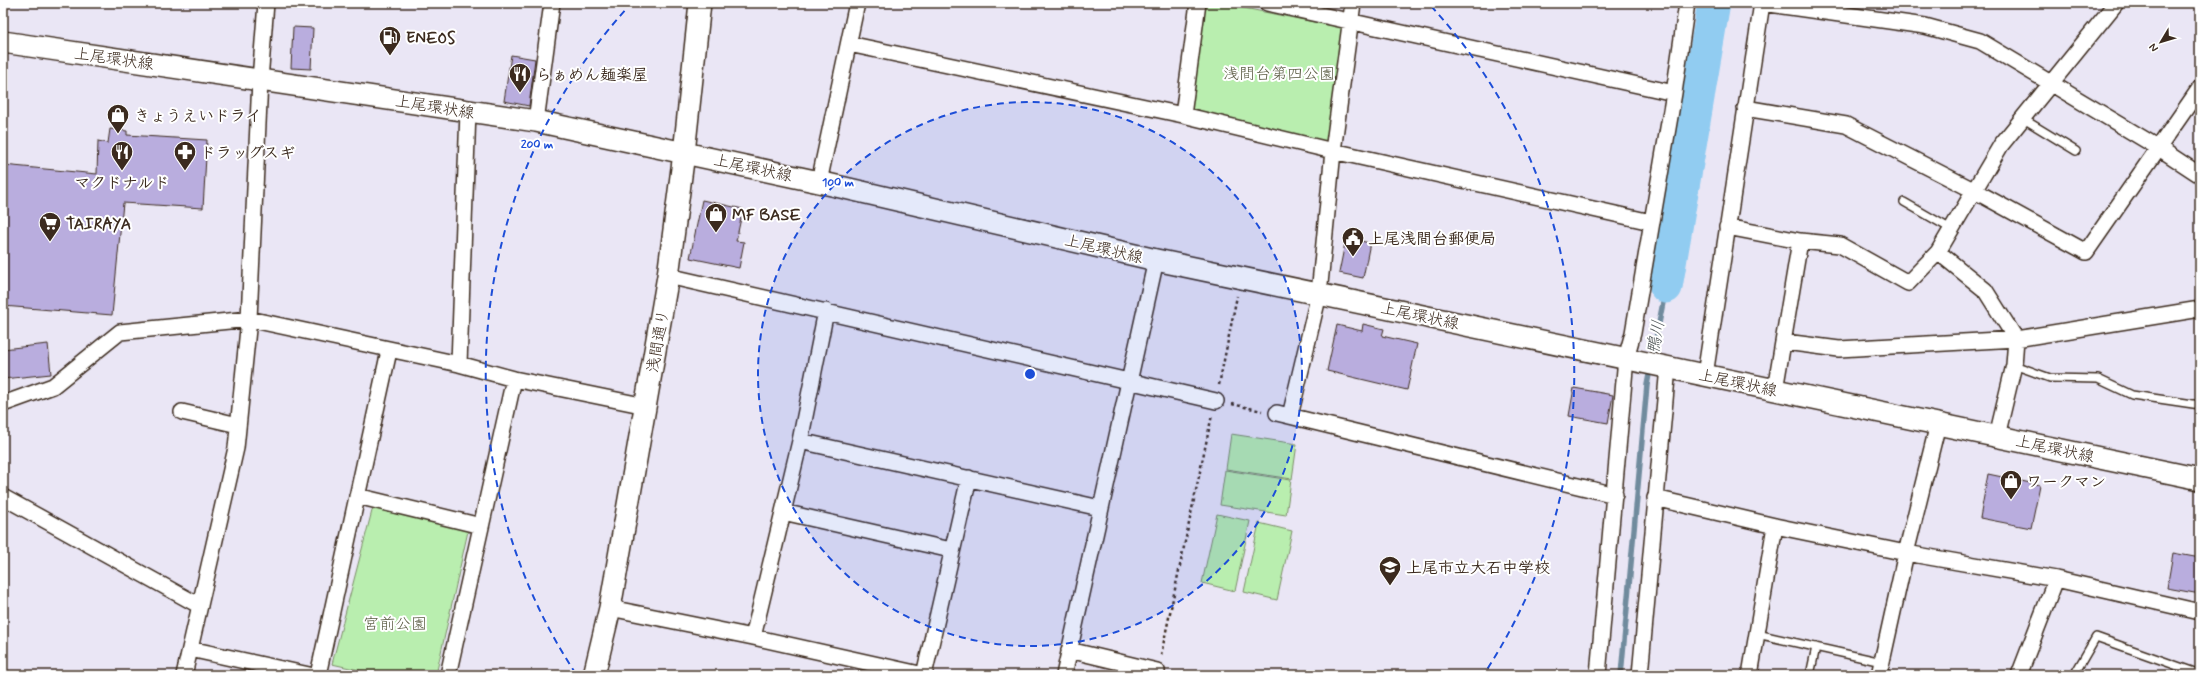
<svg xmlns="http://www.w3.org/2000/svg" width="2203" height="678" font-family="Mynerve,'Klee One',sans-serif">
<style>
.green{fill:#b9eeaf;stroke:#7a8c66}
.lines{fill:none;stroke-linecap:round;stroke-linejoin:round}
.stream{stroke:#6f8b9d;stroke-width:5.5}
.river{stroke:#91ccf1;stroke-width:33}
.building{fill:#b9adde;stroke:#3b2a1e}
.lane-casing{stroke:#3b2a1e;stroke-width:10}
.street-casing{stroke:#3b2a1e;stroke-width:18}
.secondary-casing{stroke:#3b2a1e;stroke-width:24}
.path{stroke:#3b2a1e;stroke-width:2.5;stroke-dasharray:3 3;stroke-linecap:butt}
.lane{stroke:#fff;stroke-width:7}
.street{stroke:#fff;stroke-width:15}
.secondary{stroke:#fff;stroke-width:21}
.ring{fill:none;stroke:#1d4ed8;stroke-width:2;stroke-dasharray:7 5}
.labels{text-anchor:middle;stroke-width:4;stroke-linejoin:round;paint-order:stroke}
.poi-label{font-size:16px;font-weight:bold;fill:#3b2a1e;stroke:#fff;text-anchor:start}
.street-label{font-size:16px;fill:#3b2a1e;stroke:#fff}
.park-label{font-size:16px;fill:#5a5b42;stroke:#fff}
.water-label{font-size:17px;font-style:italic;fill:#555b5d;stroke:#fff}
.centre{fill:#1d4ed8;stroke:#fff;stroke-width:2}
.ring-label{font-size:12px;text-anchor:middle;font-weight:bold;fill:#1d4ed8;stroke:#fff;stroke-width:4;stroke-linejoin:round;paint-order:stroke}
</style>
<rect width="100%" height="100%" fill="#eae6f5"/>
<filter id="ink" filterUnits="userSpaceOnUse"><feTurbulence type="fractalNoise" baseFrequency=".025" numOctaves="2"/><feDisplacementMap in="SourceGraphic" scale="8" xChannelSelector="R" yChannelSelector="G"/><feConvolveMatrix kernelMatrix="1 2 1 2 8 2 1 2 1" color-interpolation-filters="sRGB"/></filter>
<g filter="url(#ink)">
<path class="green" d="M1203,3H1219L1344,28L1328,143L1189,113Z
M1231,434L1297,444L1292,479L1226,469Z
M1225,470L1291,480L1286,515L1220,505Z
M373,507L468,531L436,675H381L332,664Z
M1217,514L1250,521L1235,591L1202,583Z
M1259,523L1292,531L1277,600L1244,592Z"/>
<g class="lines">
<path class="stream" d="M1621,675L1647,385L1666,287"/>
<path class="river" d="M1666,287L1714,3"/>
</g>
<path class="building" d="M293,27L313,28L311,69L291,68Z
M511,55L535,59L529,106L504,101Z
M110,129L127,131V135L207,140L203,208L123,203L112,315L3,306V165L97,174L98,141L108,143Z
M702,200L743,209L736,241L744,242L739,268L690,258Z
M1346,238L1370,243L1363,278L1339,273Z
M1363,324L1384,329L1382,336L1417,344L1407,390L1327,371L1337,325L1362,331Z
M48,344L51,374L3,379V349Z
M1574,388L1613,395L1608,423L1569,416Z
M1988,474L2040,485L2031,528L1980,518Z
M2173,553L2200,558V594L2167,588Z"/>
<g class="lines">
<g class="lane-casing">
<path id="lane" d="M2022,118L2076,151
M1904,202L1951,229
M2014,365L2050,378L2098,379L2132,395L2200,405
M1757,634L1882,662
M1810,675L1816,647
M2074,675L2096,637L2200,674"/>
</g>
<g class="street-casing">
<path id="street" d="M1267,3L1674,93
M1762,3L1925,26L1980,41L2159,148L2200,175
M849,44L1183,115L1333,151L1651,222
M1745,108L1846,125L1973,190L2086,252L2200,88
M1183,115L1198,3
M536,121L552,3
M819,182L857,3
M1727,227L1800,241L1840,245L1908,283L1938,252L2001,145L2116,3
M1938,252L1985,290L2016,339L2014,365L1997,436
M668,276L1216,401
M1785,342L1839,349L2016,339L2200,309
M459,364L468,111
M1705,375L1762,3
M1775,390L1800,241
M3,404L53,386L120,332L249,319L459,364L514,379L646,406
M182,412L238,425
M1277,413L1615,495
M1290,416L1319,294L1333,151L1353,3
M800,441L1100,508
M357,496L481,526
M3,497L200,606
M1655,498L1775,526L1906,553L2056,579L2200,612
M783,512L951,550
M610,608L753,637L924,675
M753,637L800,441L826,311
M190,649L309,675
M1069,650L1157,671
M184,675L236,448L249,319L260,80L266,3
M318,675L389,351
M448,675L514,379
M924,675L969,478
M1064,675L1156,260
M1598,675L1626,358L1633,333L1674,93L1687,3
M1640,675L1668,367
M1750,675L1775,526
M1879,675L1906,553L1938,424
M2019,675L2056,579"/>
</g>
<g class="secondary-casing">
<path id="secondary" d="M3,42L536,121L819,182L1156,260L2200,479
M594,675L610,608L668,276L684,153L700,3"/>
</g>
<path class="path" d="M1219,385L1237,296
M1232,404L1262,411
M1161,655L1212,415"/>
<use href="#lane" class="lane"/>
<use href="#street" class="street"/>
<use href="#secondary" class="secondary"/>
</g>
</g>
<circle cx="1030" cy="374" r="272" fill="#1d4ed8" fill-opacity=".12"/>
<g class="ring">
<circle cx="1030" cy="374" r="272"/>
<path d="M576 674A544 544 0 0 1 629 6M1431 6A544 544 0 0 1 1484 674"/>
</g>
<defs>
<g id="fuel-pin" transform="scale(1.15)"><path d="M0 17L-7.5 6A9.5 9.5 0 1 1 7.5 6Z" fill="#3b2a1e" stroke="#fff"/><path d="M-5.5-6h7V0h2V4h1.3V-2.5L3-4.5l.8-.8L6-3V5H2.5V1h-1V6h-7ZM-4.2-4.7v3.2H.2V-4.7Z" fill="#fff"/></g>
<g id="restaurant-pin" transform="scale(1.15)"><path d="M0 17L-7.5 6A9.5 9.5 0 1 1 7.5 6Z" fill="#3b2a1e" stroke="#fff"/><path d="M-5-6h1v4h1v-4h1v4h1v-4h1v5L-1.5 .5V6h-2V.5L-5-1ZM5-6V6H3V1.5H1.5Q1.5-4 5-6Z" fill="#fff"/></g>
<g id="shop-pin" transform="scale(1.15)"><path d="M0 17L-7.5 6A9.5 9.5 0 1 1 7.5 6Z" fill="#3b2a1e" stroke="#fff"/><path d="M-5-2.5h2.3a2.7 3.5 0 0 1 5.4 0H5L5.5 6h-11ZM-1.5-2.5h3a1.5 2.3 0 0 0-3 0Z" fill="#fff"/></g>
<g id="pharmacy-pin" transform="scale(1.15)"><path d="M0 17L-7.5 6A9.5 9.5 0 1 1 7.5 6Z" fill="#3b2a1e" stroke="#fff"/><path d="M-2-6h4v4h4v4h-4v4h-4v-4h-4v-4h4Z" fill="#fff"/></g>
<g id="supermarket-pin" transform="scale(1.15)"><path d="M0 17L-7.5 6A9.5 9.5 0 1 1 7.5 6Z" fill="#3b2a1e" stroke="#fff"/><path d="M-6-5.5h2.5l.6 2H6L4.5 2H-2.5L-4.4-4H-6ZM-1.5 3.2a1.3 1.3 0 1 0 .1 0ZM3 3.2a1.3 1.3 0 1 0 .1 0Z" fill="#fff"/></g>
<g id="civic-pin" transform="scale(1.15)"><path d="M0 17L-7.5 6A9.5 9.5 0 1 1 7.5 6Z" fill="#3b2a1e" stroke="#fff"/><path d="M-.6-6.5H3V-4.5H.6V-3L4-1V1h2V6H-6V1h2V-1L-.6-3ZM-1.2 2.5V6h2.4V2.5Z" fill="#fff"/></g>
<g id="school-pin" transform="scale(1.15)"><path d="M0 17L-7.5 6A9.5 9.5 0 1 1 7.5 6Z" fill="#3b2a1e" stroke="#fff"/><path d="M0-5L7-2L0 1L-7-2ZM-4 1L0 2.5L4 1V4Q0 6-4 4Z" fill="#fff"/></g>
</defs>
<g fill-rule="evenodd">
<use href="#fuel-pin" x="390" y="37"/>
<use href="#restaurant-pin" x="520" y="74"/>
<use href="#shop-pin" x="118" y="115"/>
<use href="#restaurant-pin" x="122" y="152"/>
<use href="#pharmacy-pin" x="185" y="152"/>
<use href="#shop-pin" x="716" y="214"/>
<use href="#supermarket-pin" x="50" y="223"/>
<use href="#civic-pin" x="1353" y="238"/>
<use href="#shop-pin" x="2011" y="481"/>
<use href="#school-pin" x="1390" y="567"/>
</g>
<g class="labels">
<g class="poi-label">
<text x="406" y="43">ENEOS</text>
<text x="536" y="80">らぁめん麺楽屋</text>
<text x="134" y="121">きょうえいドライ</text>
<text x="200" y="158">ドラッグスギ</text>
<text x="122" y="188" text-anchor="middle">マクドナルド</text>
<text x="732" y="220">MF BASE</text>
<text x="66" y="229">TAIRAYA</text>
<text x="1368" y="244">上尾浅間台郵便局</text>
<text x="2026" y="487">ワークマン</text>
<text x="1406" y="573">上尾市立大石中学校</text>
</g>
<g class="street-label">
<text transform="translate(114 58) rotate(8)" y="6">上尾環状線</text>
<text transform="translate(435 106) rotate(9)" y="6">上尾環状線</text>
<text transform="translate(753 167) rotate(12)" y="6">上尾環状線</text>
<text transform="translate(1104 248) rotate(13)" y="6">上尾環状線</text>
<text transform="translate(1420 315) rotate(12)" y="6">上尾環状線</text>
<text transform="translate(657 341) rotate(-80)" y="6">浅間通り</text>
<text transform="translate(1738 382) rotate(12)" y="6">上尾環状線</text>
<text transform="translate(2055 448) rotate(12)" y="6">上尾環状線</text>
</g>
<g class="park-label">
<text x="1279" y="79">浅間台第四公園</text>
<text x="395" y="629">宮前公園</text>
</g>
<g class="water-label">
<text transform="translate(1655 337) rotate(-80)" y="6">鴨川</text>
</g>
</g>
<circle cx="1030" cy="374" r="6" class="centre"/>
<g class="ring-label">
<text x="537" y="148">200 m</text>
<text x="838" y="186">100 m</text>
</g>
<rect width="2203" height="678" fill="none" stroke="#fff" stroke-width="16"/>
<rect x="8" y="8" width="2187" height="662" fill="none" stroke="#3b2a1e" stroke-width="1.5" filter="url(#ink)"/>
<g transform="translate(2161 42) rotate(232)" stroke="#ffffff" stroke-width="3" paint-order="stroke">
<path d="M0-3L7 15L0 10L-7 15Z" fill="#3b2a1e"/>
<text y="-6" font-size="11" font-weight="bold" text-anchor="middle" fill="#3b2a1e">N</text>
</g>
</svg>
